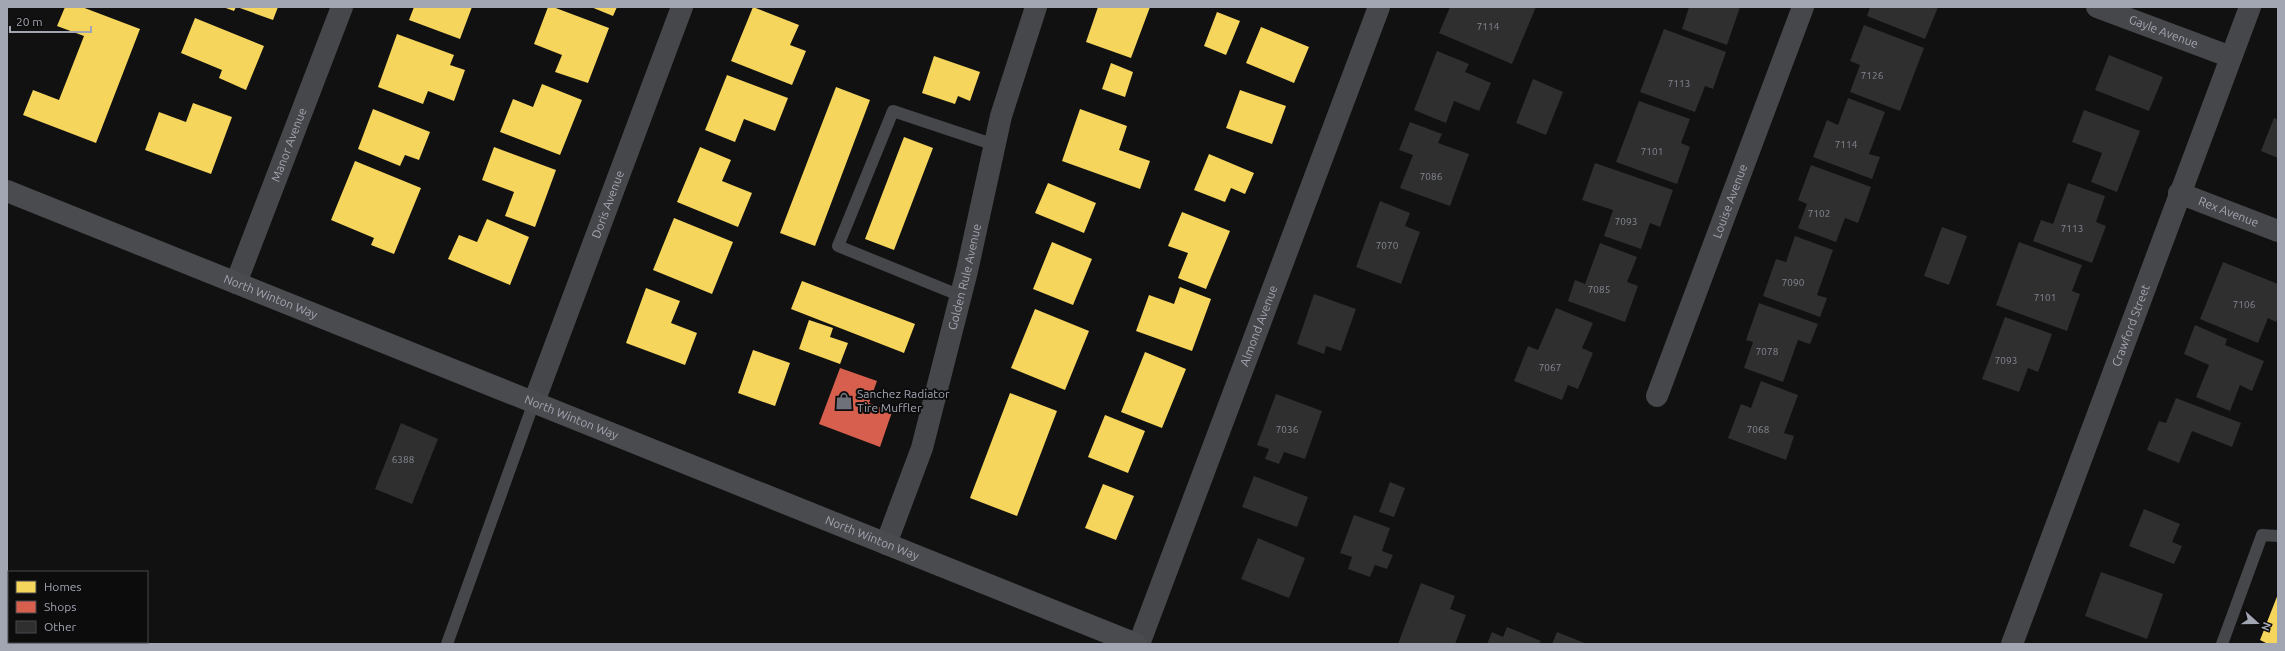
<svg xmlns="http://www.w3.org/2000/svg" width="2285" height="651" font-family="Ubuntu,sans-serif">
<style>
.homes{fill:#f6d55c}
.shops{fill:#d6604d}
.building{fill:#2f2f30}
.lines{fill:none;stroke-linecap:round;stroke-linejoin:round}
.lane{stroke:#46474a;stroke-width:12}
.street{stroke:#46474a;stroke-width:22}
.secondary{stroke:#4a4b4e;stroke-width:22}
.labels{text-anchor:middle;stroke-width:4;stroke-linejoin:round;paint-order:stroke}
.number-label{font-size:10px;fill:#858892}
.street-label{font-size:12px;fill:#a2a5b2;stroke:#0c0c0d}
.poi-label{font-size:12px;fill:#a2a5b2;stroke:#0c0c0d;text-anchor:start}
</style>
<rect width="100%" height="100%" fill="#111"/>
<path class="homes" d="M65,7H82L140,29L96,143L23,115L33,90L59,100L84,36L57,26Z
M223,7H236L234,11Z
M237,7H278L273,20Z
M414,7H472L460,39L409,20Z
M548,7H553L609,28L588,83L555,72L562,55L534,44Z
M591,7H617L613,16Z
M753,7L799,25L790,45L806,51L792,85L731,61Z
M1098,7H1150L1131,58L1086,42Z
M1217,12L1240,21L1226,55L1204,46Z
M195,18L264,46L246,90L219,78L222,70L181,53Z
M1261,27L1309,47L1294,83L1246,63Z
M397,34L454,55L450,65L465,70L454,101L428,91L423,104L378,87Z
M934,56L980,72L970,101L958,96L955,104L922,93Z
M1111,63L1133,72L1125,97L1102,89Z
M727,75L788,98L775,131L744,119L735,142L705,130Z
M542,84L582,100L560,155L500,132L513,99L533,107Z
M836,87L870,100L815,246L780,233Z
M1240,90L1286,106L1272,144L1226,128Z
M193,103L232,117L211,174L145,150L159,112L186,122Z
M373,109L430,132L419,160L405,155L400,166L358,149Z
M1080,109L1127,126L1119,150L1150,161L1140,189L1062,161Z
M904,137L933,148L894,250L865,239Z
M494,147L556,170L535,227L505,216L514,192L482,180Z
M700,147L731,160L722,181L752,193L738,227L677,202Z
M1209,154L1254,173L1245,194L1231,188L1225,202L1194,190Z
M355,161L421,188L394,254L371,245L374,238L331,220Z
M1048,183L1096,203L1084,233L1035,213Z
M1182,212L1230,231L1206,289L1178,278L1188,253L1168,246Z
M674,218L733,242L712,294L653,270Z
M487,219L529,237L510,285L448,259L459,235L477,242Z
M1052,242L1092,259L1073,305L1033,289Z
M802,281L915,324L904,353L791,309Z
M1180,287L1211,299L1192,351L1136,331L1149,295L1174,304Z
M646,288L680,301L671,323L697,333L685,365L626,343Z
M1035,309L1089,331L1065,390L1011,368Z
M809,320L833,328L830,337L848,343L840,364L799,349Z
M753,350L790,363L775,406L738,393Z
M1145,352L1186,369L1162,428L1121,412Z
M1010,393L1057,411L1017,516L970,498Z
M1105,415L1145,431L1128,473L1088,457Z
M1103,484L1134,496L1116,540L1085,528Z
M2278,594V644H2268L2260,640Z"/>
<path class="shops" d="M840,368L877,381L869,403L892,412L880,447L819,424Z"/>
<path class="building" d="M1450,7H1536L1512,64L1439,33Z
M1689,7H1740L1727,45L1682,29Z
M1870,7H1938L1925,39L1867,16Z
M1864,25L1924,48L1900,111L1850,92L1860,65L1850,61Z
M1664,29L1726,52L1713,89L1705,86L1695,112L1640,92Z
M1437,51L1469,64L1465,72L1491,83L1479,111L1454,101L1446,123L1414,110Z
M2109,55L2163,77L2149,111L2095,90Z
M1533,79L1563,92L1546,135L1516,123Z
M1848,98L1885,112L1869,154L1880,157L1872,179L1813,157L1827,120L1838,125Z
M1639,101L1690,119L1681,143L1690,147L1677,184L1616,162Z
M2084,110L2140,131L2117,192L2091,182L2102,153L2072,142Z
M2274,118L2278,120V158L2261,151Z
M1410,122L1442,134L1438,143L1469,154L1450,206L1400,188L1413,155L1399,150Z
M1595,163L1673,190L1660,227L1650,223L1641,249L1604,236L1613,210L1582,200Z
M1811,165L1871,187L1858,223L1845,218L1836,242L1798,228L1807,204L1798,200Z
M2068,183L2105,196L2096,222L2106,226L2092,263L2033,241L2041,220L2053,224Z
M1380,201L1410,213L1405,226L1420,232L1401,284L1356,267Z
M1942,227L1967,236L1949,285L1924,276Z
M1795,236L1833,250L1817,295L1827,298L1820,317L1763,296L1776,259L1786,262Z
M2019,242L2082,265L2072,291L2080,294L2067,331L1996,305Z
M1600,243L1637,257L1627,282L1638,286L1625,322L1568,301L1575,280L1585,284Z
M2223,262L2278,284V317L2276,322L2268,318L2258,343L2200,319Z
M1314,294L1356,309L1341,351L1326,346L1324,354L1297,344Z
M1759,303L1818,324L1810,344L1798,340L1783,382L1744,368L1753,342L1746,340Z
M1556,308L1593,323L1582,348L1593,353L1578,389L1568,385L1562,400L1514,381L1528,346L1538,350Z
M2005,317L2052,334L2038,372L2028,368L2019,392L1982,379Z
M2195,325L2227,339L2225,345L2264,361L2252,391L2240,385L2230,411L2196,397L2209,365L2184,354Z
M1761,381L1798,395L1784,433L1794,436L1786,460L1728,438L1741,404L1751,408Z
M1276,394L1322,411L1305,459L1284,452L1279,464L1265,459L1269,449L1257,445Z
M2176,398L2241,423L2232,447L2192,431L2179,463L2147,450L2159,421L2166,423Z
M401,423L438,439L412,504L375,489Z
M1254,476L1308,497L1297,527L1242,507Z
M1390,482L1405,488L1394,517L1379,512Z
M2144,509L2180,524L2172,542L2182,546L2174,564L2129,546Z
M1354,515L1390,528L1382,551L1393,555L1387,569L1375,565L1370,577L1348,569L1352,557L1340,553Z
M1258,538L1305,558L1289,598L1241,579Z
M2101,572L2163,594L2147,639L2085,616Z
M1421,583L1455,596L1450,609L1466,615L1455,644H1398Z
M1507,627L1541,641L1539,644H1487L1492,632L1503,637Z
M1557,632L1587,644H1552Z"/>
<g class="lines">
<path class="lane" d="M961,296L838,246L893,111L995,145
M447,644L534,402
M2222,644L2262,535L2278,536"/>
<g class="street">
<path id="s1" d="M2097,7L2231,57"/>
<path id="s2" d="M2179,193L2278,231"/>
<path id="s3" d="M236,283L342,7"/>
<path id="s4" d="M1657,396L1803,7"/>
<path id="s5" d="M534,402L682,7"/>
<path id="s6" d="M886,544L922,448L967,271L1001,116L1036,7"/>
<path id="s7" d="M1139,644L1379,7"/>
<path id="s8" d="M2012,644L2250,7"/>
</g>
<path class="secondary" id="s9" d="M7,191L1136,644"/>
</g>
<defs>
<g id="shop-bare" transform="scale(1.38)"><path d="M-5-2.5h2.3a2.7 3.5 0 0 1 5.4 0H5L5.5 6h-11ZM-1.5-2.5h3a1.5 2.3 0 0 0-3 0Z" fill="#6f717a" stroke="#0c0c0d" stroke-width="2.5" paint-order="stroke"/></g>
</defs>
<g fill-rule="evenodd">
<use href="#shop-bare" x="844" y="401"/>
</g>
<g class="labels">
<g class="number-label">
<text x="1488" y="30">7114</text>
<text x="1872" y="79">7126</text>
<text x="1679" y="87">7113</text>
<text x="1846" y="148">7114</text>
<text x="1652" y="155">7101</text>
<text x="1431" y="180">7086</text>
<text x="1819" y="217">7102</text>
<text x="1626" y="225">7093</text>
<text x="2072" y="232">7113</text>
<text x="1387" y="249">7070</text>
<text x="1793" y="286">7090</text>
<text x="1599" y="293">7085</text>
<text x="2045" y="301">7101</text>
<text x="2244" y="308">7106</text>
<text x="1767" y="355">7078</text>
<text x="2006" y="364">7093</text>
<text x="1550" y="371">7067</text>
<text x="1287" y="433">7036</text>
<text x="1758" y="433">7068</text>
<text x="403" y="463">6388</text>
</g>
<g class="street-label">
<text dy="4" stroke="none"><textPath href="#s1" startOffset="71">Gayle Avenue</textPath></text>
<text dy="4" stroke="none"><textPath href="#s3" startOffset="148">Manor Avenue</textPath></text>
<text dy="4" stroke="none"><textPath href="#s4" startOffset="208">Louise Avenue</textPath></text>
<text dy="4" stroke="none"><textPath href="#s5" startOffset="211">Doris Avenue</textPath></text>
<text dy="4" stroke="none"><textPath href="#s2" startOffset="53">Rex Avenue</textPath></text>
<text dy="4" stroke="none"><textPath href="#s6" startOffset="279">Golden Rule Avenue</textPath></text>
<text dy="4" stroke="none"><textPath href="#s9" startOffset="284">North Winton Way</textPath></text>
<text dy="4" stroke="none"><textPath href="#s8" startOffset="340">Crawford Street</textPath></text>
<text dy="4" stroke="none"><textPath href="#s7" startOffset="340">Almond Avenue</textPath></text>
<text dy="4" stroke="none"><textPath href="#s9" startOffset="608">North Winton Way</textPath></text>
<text dy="4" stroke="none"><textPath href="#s9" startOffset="932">North Winton Way</textPath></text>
</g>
<g class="poi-label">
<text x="857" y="398">Sanchez Radiator<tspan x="857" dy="14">Tire Muffler</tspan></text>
</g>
</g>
<rect width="2285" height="651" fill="none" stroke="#a2a5b2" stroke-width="16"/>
<rect x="8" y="571" width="140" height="72" fill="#0c0c0d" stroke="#48494f"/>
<rect x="16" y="581" width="20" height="12" fill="#f6d55c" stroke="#48494f"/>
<text x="44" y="591" font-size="12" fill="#a2a5b2">Homes</text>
<rect x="16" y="601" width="20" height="12" fill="#d6604d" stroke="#48494f"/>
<text x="44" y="611" font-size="12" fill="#a2a5b2">Shops</text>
<rect x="16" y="621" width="20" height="12" fill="#2f2f30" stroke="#48494f"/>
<text x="44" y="631" font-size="12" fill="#a2a5b2">Other</text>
<g transform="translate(2257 623) rotate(111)" stroke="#0c0c0d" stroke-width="3" paint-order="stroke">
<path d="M0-3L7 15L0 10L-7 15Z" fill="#a2a5b2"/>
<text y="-6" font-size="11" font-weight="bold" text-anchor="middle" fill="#a2a5b2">N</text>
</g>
<path d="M10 26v6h81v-6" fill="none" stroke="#a2a5b2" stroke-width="2"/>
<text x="16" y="26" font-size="12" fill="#a2a5b2" stroke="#0c0c0d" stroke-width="3" paint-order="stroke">20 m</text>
</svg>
